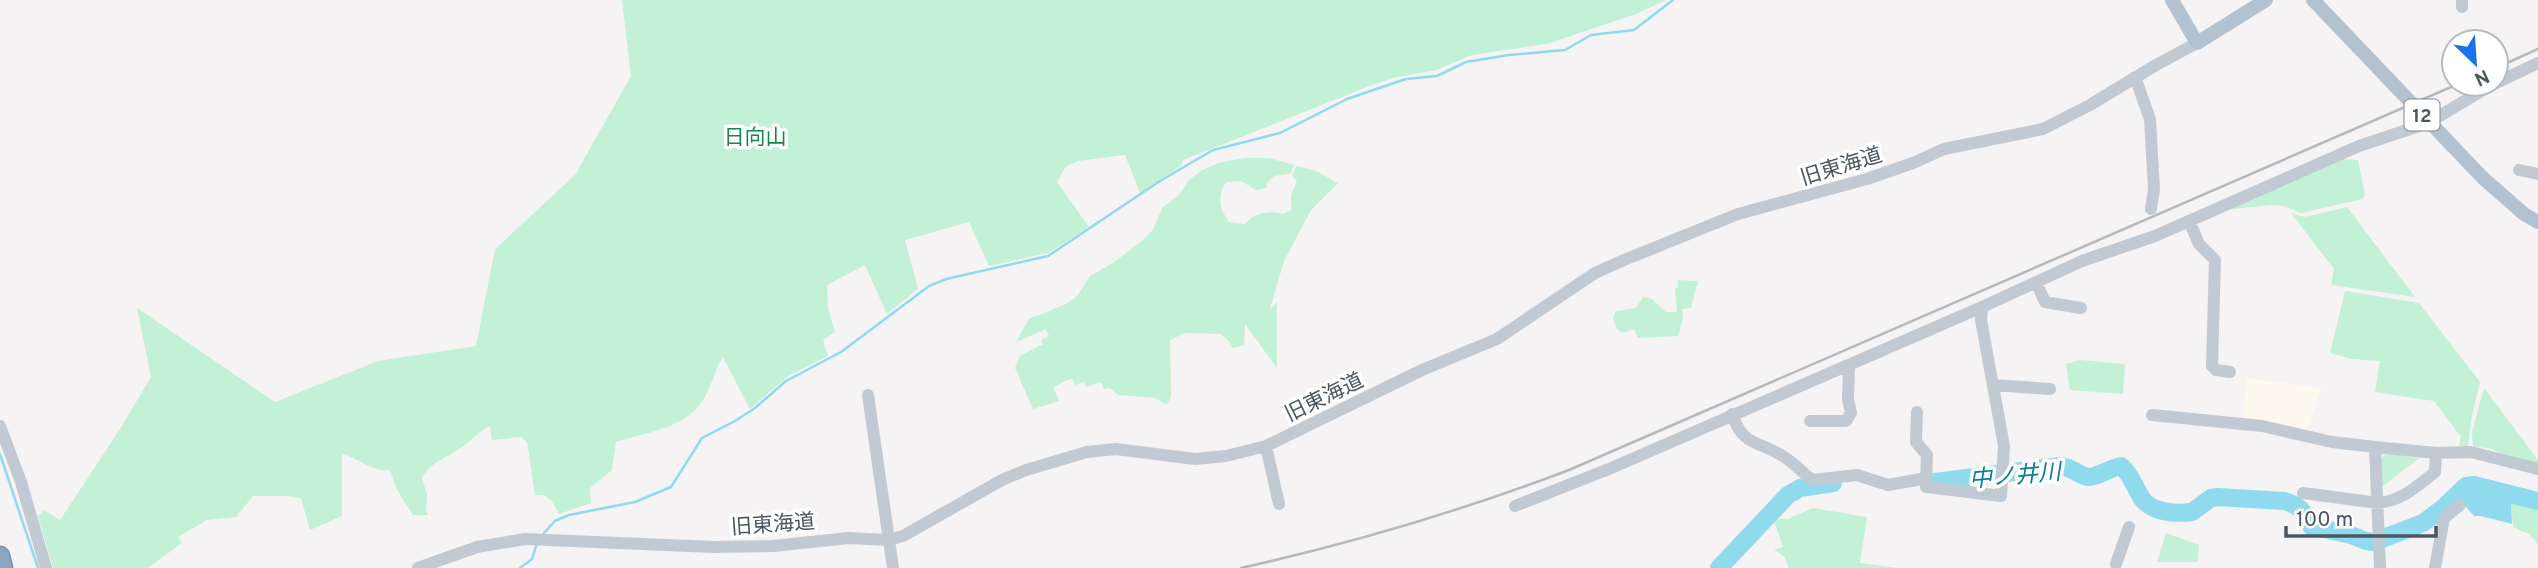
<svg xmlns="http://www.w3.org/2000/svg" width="2538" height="568" font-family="Overpass,'Noto Sans JP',sans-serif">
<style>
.commercial{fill:#fdf9ef}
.green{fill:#c3f1d5}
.water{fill:#90daee}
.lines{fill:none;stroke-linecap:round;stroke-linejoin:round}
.stream{stroke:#90daee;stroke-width:2.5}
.river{stroke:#90daee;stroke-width:18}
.highway-casing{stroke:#7690ad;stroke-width:21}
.minor{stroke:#c1cad2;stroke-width:12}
.major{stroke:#b3c2d1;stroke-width:14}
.highway{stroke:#8ba5c1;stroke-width:18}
.rail{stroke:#b5b8bd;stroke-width:2.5}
.labels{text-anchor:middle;stroke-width:7;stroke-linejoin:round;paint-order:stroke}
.shield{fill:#fff;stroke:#808990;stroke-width:2}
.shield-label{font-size:19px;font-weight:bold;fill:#4a5661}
.park-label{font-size:21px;fill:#17864f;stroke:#fff}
.street-label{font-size:21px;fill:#4a5661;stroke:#fff}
.water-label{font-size:23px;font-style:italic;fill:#0c7c9b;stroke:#fff}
</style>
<rect width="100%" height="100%" fill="#f5f3f3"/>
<path class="commercial" d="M2246,378L2322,388L2306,431L2243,420Z"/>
<path class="green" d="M622,0H1666L1636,14L1547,44L1472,55L1436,70L1393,78L1372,85L1183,160L1182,165L1140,193L1125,155L1078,161L1065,167L1057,182L1089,227L1048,253L989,266L969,222L905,240L918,289L887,314L865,265L827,285L828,308L835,332L823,340L828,356L788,376L750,409L723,357C715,370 712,383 705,397C688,428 647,432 616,442L612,470L590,488L591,503L559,514L552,501L544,495H535L527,442L521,437L492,440L490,426C477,432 469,443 458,450C444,459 431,462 422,478L427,494L426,509L428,515H413L397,490L390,470C374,473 358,458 342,454V516L310,530L301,498L287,496H253L236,517L207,520L178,537L182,543L148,568H53L38,516L44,510L60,520L120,429L151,377L137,308L275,402L378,361L476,346L495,249L575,175L631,76Z
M1245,158H1269L1294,165L1290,174L1274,176L1267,183V188L1256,190L1241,181L1226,182C1217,198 1219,207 1229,222L1245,224C1253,213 1271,210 1283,214L1291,210V195L1297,181L1292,175L1297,166L1316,171L1338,183L1311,210L1284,261L1270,309L1277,302V368L1245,324L1244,345L1233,348L1228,340L1221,334L1185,333L1170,340L1171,396L1167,405L1155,398L1118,395L1110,388L1104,389L1101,382L1086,387L1084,382L1075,385L1072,378L1053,387L1059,401L1033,409L1015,368L1020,356L1043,344L1041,340L1049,336L1046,329L1016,342L1029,319L1066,304L1077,296L1090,276L1113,263L1143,240L1153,230L1162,208L1179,195L1189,180L1201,171L1218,163Z
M2339,159L2358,160L2365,195L2362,199L2301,213L2284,206L2271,205L2225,210Z
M2347,207L2415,297L2331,285L2334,269L2291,213L2304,217Z
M1678,280L1698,281L1691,308L1682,309L1683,319L1678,336L1638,338L1634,329L1622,333L1616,328L1613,318L1616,311L1636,308L1643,297L1652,299L1666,312H1677L1675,289L1678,287Z
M2345,291L2419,303L2480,382L2472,415L2468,446H2459L2461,437L2434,401L2375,392L2380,361L2352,359L2330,353Z
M2080,360L2125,364L2123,394L2070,390L2066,364Z
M2484,388L2538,460V463L2510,458L2492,449L2473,446L2472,432Z
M2387,453L2419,458L2382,487L2380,459Z
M2511,501L2538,505V544L2529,534L2513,527Z
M1813,508L1867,517L1860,563L1898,568H1789L1784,556L1774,550L1783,547L1773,518L1788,519Z
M2166,533L2199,545L2198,562H2157Z"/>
<path class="water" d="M2468,490L2511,501L2512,524L2481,516H2474L2458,498Z"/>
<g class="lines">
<path class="stream" d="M0,454L38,568
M544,533L555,521L569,515L635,502L671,487L702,438L735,421L755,408L786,381L841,352L929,286L946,279L1048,256L1160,181L1213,150L1280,133L1347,99L1406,79L1437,76L1466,62L1509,55L1565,50L1591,35L1634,30L1673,0
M520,568L532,559L537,543"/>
<path class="river" d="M1935,482L2061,466C2073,468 2080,476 2088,477C2098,477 2110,468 2121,466C2132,475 2135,489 2143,500C2154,513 2177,514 2192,512L2211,498L2218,497L2284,501C2300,505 2304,512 2311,526L2351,535L2366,541L2374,542L2423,523L2443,508L2466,486L2474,485L2538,501
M1719,568L1788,495L1800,488L1833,483"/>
<g class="highway-casing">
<path id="highway" d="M0,556L3,568"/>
</g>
<path class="minor" d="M2462,7V0
M2135,77L2150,119L2154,189L2151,209
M2496,83L2538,63
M2519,170L2538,174
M2189,221L2199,244L2215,260L2212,366L2216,370L2230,372
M2036,282L2045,302L2081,308
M1993,385L2050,389
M868,395L893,568
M1917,412L1916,442L1927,455L1926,487L2001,496L2004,446L1981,320L1982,307
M1732,414C1743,446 1756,440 1781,455C1792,461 1802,472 1812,480L1857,475L1888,485L1927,478
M2152,415L2262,426L2332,442L2375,447L2436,453L2471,452L2538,469
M1810,421H1846L1851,413L1848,399L1849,365
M0,426L21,482L46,568
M1266,446L1279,504
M2375,447L2380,568
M2303,493L2378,503C2402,501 2417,486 2435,472L2436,453
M1515,506L1609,469L1982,307L2082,261L2155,236L2359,146L2428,123L2493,84
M2116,564L2129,527
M418,568L477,547L525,539L713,547L773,546L849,538L888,540L903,536L1002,480L1026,470L1087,452L1116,449L1195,459L1226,456L1266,446L1422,370L1497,339L1595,273L1624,260L1738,214L1867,179L1913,163L1944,149L2043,129L2090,105L2156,65L2197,43
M2435,568L2444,518L2460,505"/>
<path class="major" d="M2172,0L2197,43L2266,0
M2313,0L2483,178L2524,214L2538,222"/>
<use href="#highway" class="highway"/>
<path class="rail" d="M2496,68L2538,49
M1241,568C1353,543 1461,511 1569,470L2458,84"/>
</g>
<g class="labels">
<rect class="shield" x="2404.5" y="99.5" width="35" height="31" rx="5"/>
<g class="shield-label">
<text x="2422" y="122">12</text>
</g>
<g class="park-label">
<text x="755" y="144">日向山</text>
</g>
<g class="street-label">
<text transform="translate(1841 166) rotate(-17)" y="7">旧東海道</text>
<text transform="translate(1324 397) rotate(-26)" y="7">旧東海道</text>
<text transform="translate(773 524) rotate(-4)" y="7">旧東海道</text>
</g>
<g class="water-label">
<text transform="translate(2015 475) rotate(-5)" y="8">中ノ井川</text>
</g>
</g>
<g transform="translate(2475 63) rotate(155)"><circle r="33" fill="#ffffff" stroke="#b7bbc0" stroke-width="2"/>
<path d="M0-5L12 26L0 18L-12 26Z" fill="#1a73e8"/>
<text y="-10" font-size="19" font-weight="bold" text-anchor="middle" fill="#4a5661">N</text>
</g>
<path d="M2286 526v10h150v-10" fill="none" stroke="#4a5661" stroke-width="3.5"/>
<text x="2296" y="526" font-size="21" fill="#4a5661" stroke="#ffffff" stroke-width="5" paint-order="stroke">100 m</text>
</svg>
